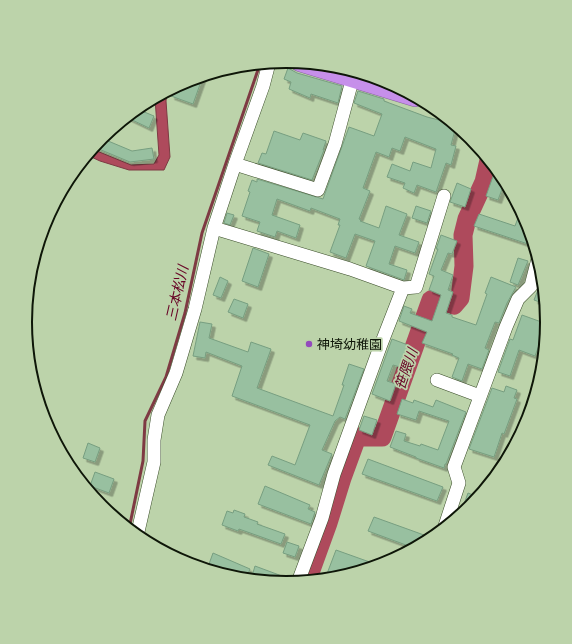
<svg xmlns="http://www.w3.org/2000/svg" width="572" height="644" font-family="Helvetica,'Noto Sans JP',sans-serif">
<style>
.water{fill:#ae4a5c;stroke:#7e3a43}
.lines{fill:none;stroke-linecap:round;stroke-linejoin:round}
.stream{stroke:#7e3a43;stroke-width:3}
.river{stroke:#ae4a5c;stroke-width:19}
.building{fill:#98c0a0;stroke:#779e80;filter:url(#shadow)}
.minor-casing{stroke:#394c28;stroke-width:14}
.highway-casing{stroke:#86659b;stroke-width:20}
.minor{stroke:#fff;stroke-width:13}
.highway{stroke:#c68fea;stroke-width:19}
.poi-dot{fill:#934abc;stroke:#bcd3aa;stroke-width:1.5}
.labels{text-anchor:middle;stroke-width:3.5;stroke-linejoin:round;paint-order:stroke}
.poi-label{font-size:13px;fill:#0e1608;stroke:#bcd3aa;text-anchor:start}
.water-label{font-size:14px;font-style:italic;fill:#670124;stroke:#bcd3aa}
.rim{fill:none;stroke:#0e1608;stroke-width:2}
</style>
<defs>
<filter id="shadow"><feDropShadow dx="3.5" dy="3.5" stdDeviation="0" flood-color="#0004"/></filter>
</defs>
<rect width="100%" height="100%" fill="#bcd3aa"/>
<path class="water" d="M167,91L166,101L170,157L164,170H129L100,161L87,155L92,149L131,165L154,164L159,155L155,98Z"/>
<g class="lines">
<path class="stream" d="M129,529L143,461L145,421L166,377L185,313L202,233L260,64"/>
<path class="river" d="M307,581L328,523L342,478L357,437H382L431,300L435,298L454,305L460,298L464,266L463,235L467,219L484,182L489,160"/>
</g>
<path class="building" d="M288,68L297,73L342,86L338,103L311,94L310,98L289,89L291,82L284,79Z
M203,76L193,104L171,96L174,87L186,81Z
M358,91L384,99V101L427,117L447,122L448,119L456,126L451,145L456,146L451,165L446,163L436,192L417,185L414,193L403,188L405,183L387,177L392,164L410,171L413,162L431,168L436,149L405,137L400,151L392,148L389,157L376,152L363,188L370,191L359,219L361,220L360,221L379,228L386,206L407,214L399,235L419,242L415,253L395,246L389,264L407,270L404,280L366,266L375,241L355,234L346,258L330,252L340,225H338L340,219L311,208L310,211L277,199L272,215L300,225L296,238L277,231L275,237L257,231L260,222L242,216L250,192L248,191L252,180L257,182V179L323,199L349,127L374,136L382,114L354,103Z
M137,109L154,116L149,128L126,117Z
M274,131L300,140L303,133L326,141L323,150H324L312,180L258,163L262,153L266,154Z
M101,138L132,151L152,148L154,159L130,162L94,147Z
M496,168L505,181L498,200L486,196Z
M457,183L471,189L465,207L450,202Z
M416,206L431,211L427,223L412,218Z
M521,210L527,222L534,246L474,226L479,214L515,226Z
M227,213L234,215L230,225L224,223Z
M441,235L457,241L452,254L448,253L441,270L453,275L448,290L453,292L446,313L452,315V317L476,325L487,294L485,293L491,277L516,287L507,303L499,323L495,322L485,348L489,350L482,369L468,364L462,381L452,377L459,358L452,355L453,354L422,343L427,332L399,321L404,306L412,309L410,313L432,321L441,295L429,290L434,276L429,274L438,249H436Z
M253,248L269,254L258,287L242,281Z
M518,258L528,261L518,285L510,282Z
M220,277L228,281L221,298L213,295Z
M543,277L545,299V304L534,300Z
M234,299L248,304L243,318L228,312Z
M522,315L547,324L546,327L535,356L519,350L510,376L498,372L510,339L513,340Z
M200,322L212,324L209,338L248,352L251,342L271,349L257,388L333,416L344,385H342L349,364L364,369L345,419L340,417L335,421L322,450L332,454L319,485L268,465L272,456L295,465L310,425L232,396L242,366L206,352L205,358L193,356Z
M392,339L408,345L400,367L393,365L387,381L396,384L390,401L372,394Z
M506,386L517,390L514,398L517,399L504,434L502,433L494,457L469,449L492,388L504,392Z
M402,399L413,403L414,400L433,407L436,400L466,412L446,464H445L444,468L416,458V457L390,447L396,431L406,434L404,441L420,446L421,444L438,450L449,421L419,411L416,420L397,414Z
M364,416L377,420L372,435L359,430Z
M88,443L100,448L95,462L83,458Z
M368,459L443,487L437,501L362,474Z
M95,472L114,479L109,493L90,486Z
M265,486L310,505L308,509L315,512L311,524L258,504Z
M468,493L478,497L471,506L464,504Z
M234,510L245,514L244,517L258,522L257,524L285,534L281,544L239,529L238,531L222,525L227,511L233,513Z
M374,517L424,535L421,544L414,548L368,531Z
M287,542L299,546L295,557L283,553Z
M336,550L378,565L337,578L325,579Z
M213,553L250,569L246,579L209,564Z
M255,566L290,579V583L266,581L252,576Z"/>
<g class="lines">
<g class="minor-casing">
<path id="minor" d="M235,164L318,190L335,144L353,77
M214,228L350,269L403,288L380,347L334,474L322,518L298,582
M403,288L416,287L444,196
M437,380L480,396
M444,529L459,483L454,467L506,327L518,299L531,286L538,259
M137,536L154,462V440L158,415L176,373L195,309L214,228L235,164L263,86L269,63"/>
</g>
<g class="highway-casing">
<path id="highway" d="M300,62L415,97"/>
</g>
<use href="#minor" class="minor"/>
<use href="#highway" class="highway"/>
</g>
<circle class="poi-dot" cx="309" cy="344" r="4"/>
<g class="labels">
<g class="poi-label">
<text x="317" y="349">神埼幼稚園</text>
</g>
<g class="water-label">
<text transform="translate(177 293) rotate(-77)" y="5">三本松川</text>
<text transform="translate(406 369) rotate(-71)" y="5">笹隈川</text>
</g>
</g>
<path d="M0 0H572V644H0ZM32 322a254 254 0 1 1 508 0a254 254 0 1 1-508 0Z" fill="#bcd3aa" fill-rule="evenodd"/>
<path class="rim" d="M32 322a254 254 0 1 1 508 0a254 254 0 1 1-508 0Z"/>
</svg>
